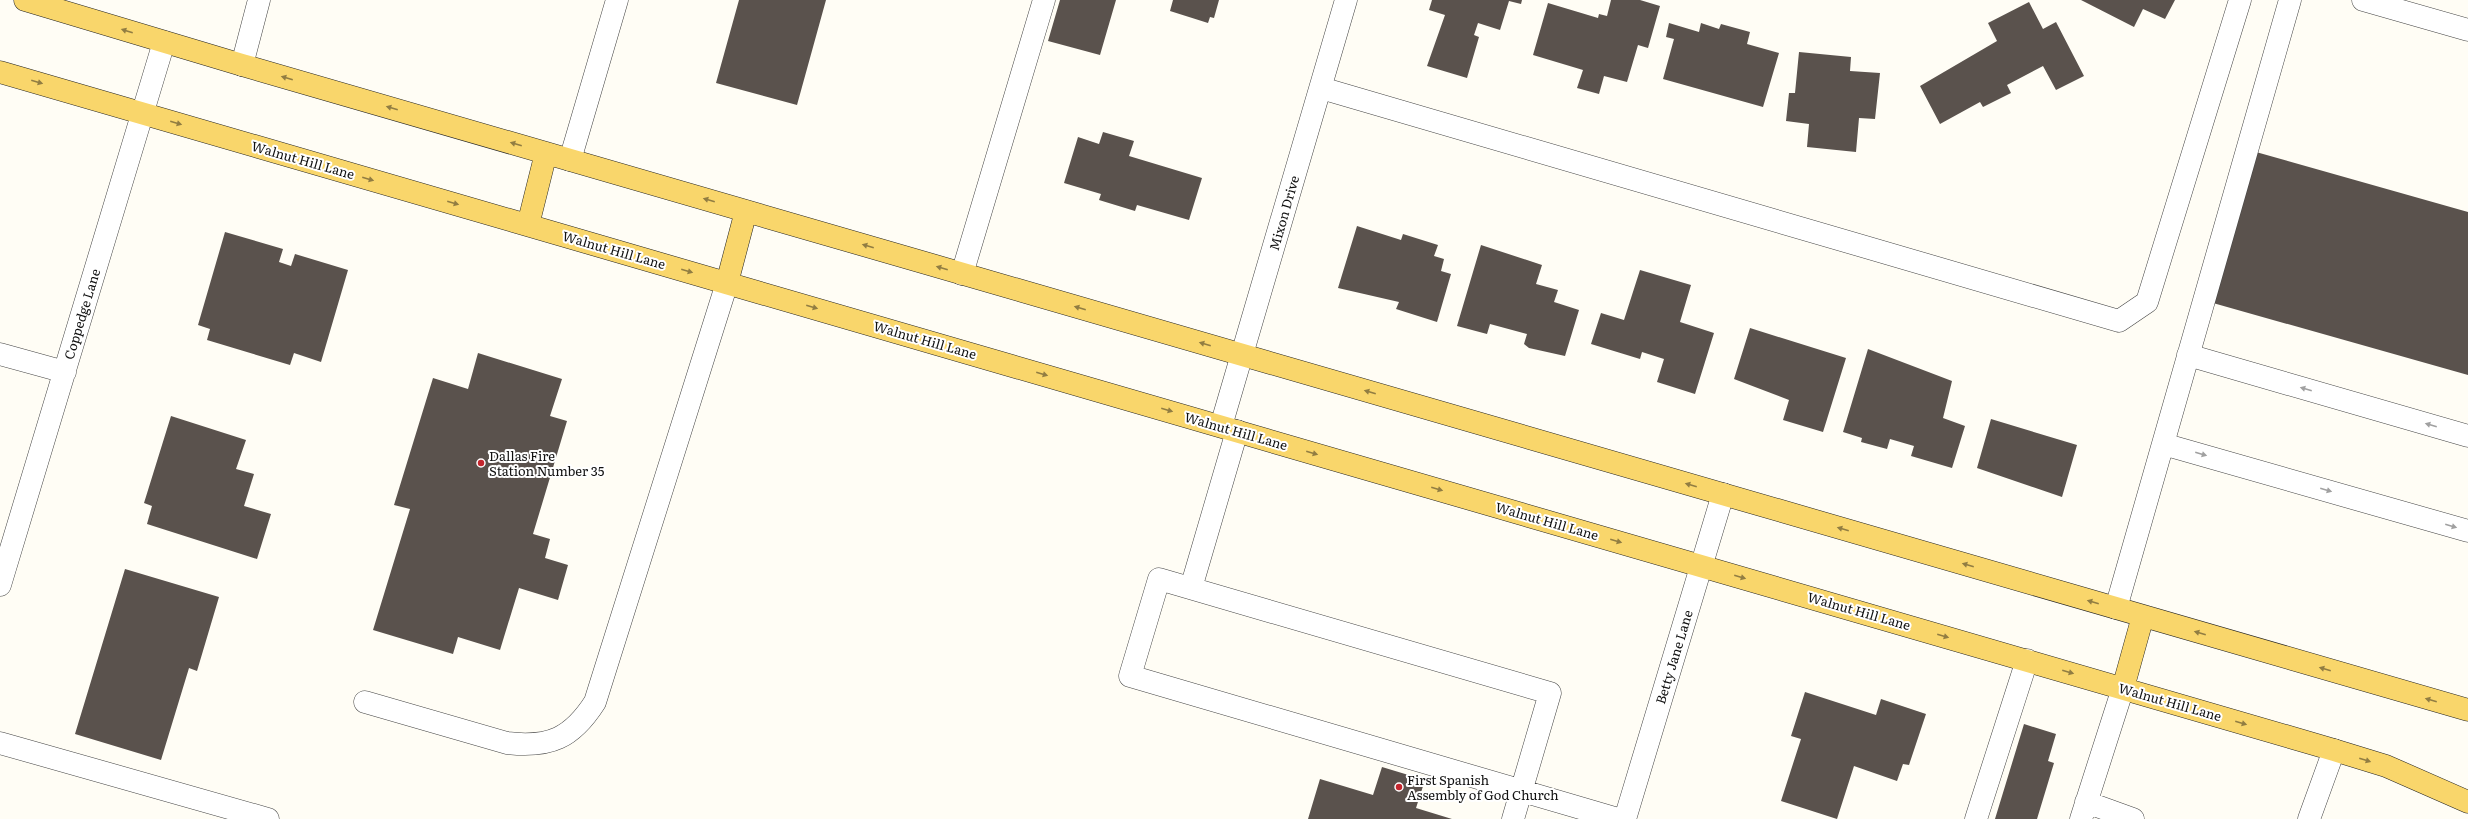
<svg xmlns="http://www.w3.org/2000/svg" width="2468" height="819" font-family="Literata,serif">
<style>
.building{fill:#5a524d}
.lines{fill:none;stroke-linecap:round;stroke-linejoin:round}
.minor-casing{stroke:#444;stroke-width:23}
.major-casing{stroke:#222;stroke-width:23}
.minor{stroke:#fff;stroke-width:22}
.major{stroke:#f9d66b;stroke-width:22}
.oneway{fill:#917d42}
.oneway2{fill:#a0a0a0}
.poi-dot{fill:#c4262e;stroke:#fff;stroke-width:1.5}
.labels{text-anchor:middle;stroke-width:4;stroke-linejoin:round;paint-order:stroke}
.street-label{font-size:13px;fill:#111;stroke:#fff}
.poi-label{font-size:13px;fill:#111;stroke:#fff;text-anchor:start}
</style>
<rect width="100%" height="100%" fill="#fffdf5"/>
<path class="building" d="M739,0H826L797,105L716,83Z
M1060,0H1116L1100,55L1048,41Z
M1173,0H1219L1214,18L1210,17L1208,23L1170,11Z
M1432,0H1522L1521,4L1509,1L1500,30L1478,23L1474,35L1479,37L1467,78L1427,66L1445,15L1429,10Z
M1611,0H1640L1660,6L1648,48L1638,45L1627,82L1604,76L1599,94L1577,88L1583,70L1533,55L1548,3L1598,18L1599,14L1607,16Z
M2081,0H2175L2165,19L2143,9L2134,27Z
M2029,2L2043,29L2056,22L2084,76L2056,90L2043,66L2007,85L2011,93L1983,107L1980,102L1940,124L1920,86L1997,41L1988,23Z
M1669,23L1699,32L1701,23L1719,29L1721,24L1750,32L1747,44L1779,53L1763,107L1663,79L1674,39L1666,37Z
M1799,52L1851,57L1850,71L1880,73L1875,119L1859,118L1856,152L1807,147L1809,124L1786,121L1789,93H1795Z
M1103,132L1134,141L1129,156L1202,178L1189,220L1137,205L1135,211L1099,200L1101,194L1064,183L1078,137L1099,144Z
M2256,152L2468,212V375L2213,303Z
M1357,226L1401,240L1403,234L1438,245L1434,256L1444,259L1441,271L1451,274L1437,322L1396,309L1399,302L1338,288Z
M225,232L283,249L279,262L291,266L295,254L348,270L321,362L294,353L290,365L207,340L210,329L198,325Z
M1481,245L1542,265L1536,284L1558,290L1554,302L1579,310L1565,356L1529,348L1524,344L1527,334L1490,324L1487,334L1457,326Z
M1640,270L1691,285L1680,322L1714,333L1695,394L1657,382L1664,359L1642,352L1640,359L1591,344L1601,313L1624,320Z
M1750,328L1846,358L1823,432L1783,420L1789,400L1734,379Z
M1868,349L1952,381L1943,418L1965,426L1952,468L1911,456L1914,446L1890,439L1887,449L1861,442L1862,438L1843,432Z
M478,353L562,379L550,416L567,421L533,534L550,539L545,558L568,565L558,600L519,588L500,650L458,637L453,654L373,630L410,509L394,505L433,378L468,389Z
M171,416L246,440L236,469L254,474L244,506L271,514L257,559L147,524L152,506L144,503Z
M1991,419L2077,445L2062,497L1977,468Z
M125,569L219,597L197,671L189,668L161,760L75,734Z
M1805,692L1876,715L1881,699L1926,714L1909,765L1903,764L1897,781L1854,766L1837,819L1781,801L1801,739L1791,736Z
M2024,724L2056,734L2048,761L2054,763L2037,819H1995Z
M1382,767L1425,780L1416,808L1452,819H1308L1320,779L1373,795Z"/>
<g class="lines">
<g class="minor-casing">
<path id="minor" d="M2363,0L2468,30
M242,65L259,0
M1321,88L2119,321L2147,302L2240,0
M570,160L617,0
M962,274L1044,0
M0,354L65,372
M2188,355L2468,436
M1221,426L1346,0
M2163,444L2468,531
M0,585L164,42
M1191,588L1237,431
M2116,608L2290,0
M365,702L507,743C550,748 572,738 595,702L727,283
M0,743L268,819
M2086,802L2133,819
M1513,819L1550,693L1159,579L1130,676L1618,819
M1625,819L1723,494
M1976,819L2027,660
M2081,819L2123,688
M2309,819L2334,750"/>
</g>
<g class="major-casing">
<path id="major" d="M25,0L242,65L2468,710
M0,72L2334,750L2386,766L2468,802
M528,225L546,153
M727,283L746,211
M2123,688L2143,616"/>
</g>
<use href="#minor" class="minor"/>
<use href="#major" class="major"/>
</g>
<defs><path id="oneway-solid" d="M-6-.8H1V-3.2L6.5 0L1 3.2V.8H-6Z"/></defs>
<g class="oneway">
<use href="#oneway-solid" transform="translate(127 31) rotate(-163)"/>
<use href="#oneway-solid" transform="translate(287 78) rotate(-164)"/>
<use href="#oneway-solid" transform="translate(37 82) rotate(16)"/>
<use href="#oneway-solid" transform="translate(392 108) rotate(-164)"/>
<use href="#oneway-solid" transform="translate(176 123) rotate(16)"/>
<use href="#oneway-solid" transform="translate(516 144) rotate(-164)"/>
<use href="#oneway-solid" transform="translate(368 179) rotate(16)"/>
<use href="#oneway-solid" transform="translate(709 200) rotate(-164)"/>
<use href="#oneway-solid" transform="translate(453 203) rotate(16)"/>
<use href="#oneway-solid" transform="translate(868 246) rotate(-164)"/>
<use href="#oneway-solid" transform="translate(942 268) rotate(-164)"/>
<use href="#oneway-solid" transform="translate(687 271) rotate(16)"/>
<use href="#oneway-solid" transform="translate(812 307) rotate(16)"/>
<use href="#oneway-solid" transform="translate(1080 308) rotate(-164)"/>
<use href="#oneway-solid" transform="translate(1205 344) rotate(-164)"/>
<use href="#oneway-solid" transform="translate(1042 374) rotate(16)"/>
<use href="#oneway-solid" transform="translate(1370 392) rotate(-164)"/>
<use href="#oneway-solid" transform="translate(1167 410) rotate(16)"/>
<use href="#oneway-solid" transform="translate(1312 453) rotate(16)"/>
<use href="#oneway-solid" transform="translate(1691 485) rotate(-164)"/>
<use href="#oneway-solid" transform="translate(1437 489) rotate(16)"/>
<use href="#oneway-solid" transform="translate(1843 529) rotate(-164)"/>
<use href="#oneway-solid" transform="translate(1616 541) rotate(16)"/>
<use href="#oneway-solid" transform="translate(1968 565) rotate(-164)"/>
<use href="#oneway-solid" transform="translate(1740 577) rotate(16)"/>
<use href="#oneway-solid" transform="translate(2093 602) rotate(-164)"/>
<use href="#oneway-solid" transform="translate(2200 633) rotate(-164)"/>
<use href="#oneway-solid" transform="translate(1943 636) rotate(16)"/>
<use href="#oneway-solid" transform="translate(2325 669) rotate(-164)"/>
<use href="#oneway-solid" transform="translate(2068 672) rotate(16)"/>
<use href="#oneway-solid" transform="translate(2431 700) rotate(-164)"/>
<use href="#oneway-solid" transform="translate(2241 723) rotate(16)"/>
<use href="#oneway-solid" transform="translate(2365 760) rotate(17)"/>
</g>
<g class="oneway2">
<use href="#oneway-solid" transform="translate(2306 389) rotate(-164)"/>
<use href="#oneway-solid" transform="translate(2431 425) rotate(-164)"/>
<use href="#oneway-solid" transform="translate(2201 454) rotate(16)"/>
<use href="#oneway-solid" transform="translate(2326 490) rotate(16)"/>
<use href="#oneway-solid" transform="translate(2451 526) rotate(16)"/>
</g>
<g class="poi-dot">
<circle cx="481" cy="463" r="4"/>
<circle cx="1399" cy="787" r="4"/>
</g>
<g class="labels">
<g class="street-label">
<text transform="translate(303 160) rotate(16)" y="5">Walnut Hill Lane</text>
<text transform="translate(1284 213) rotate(-74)" y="5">Mixon Drive</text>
<text transform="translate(614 250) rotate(16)" y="5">Walnut Hill Lane</text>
<text transform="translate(82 314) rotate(-73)" y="5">Coppedge Lane</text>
<text transform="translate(925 340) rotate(16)" y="5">Walnut Hill Lane</text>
<text transform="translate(1236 431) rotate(16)" y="5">Walnut Hill Lane</text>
<text transform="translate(1547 521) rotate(16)" y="5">Walnut Hill Lane</text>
<text transform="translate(1859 611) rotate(16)" y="5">Walnut Hill Lane</text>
<text transform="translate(1674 657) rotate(-73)" y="5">Betty Jane Lane</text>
<text transform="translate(2170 702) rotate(16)" y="5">Walnut Hill Lane</text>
</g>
<g class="poi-label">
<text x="489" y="461">Dallas Fire<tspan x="489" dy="15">Station Number 35</tspan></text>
<text x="1407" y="785">First Spanish<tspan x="1407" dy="15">Assembly of God Church</tspan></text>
</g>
</g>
</svg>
